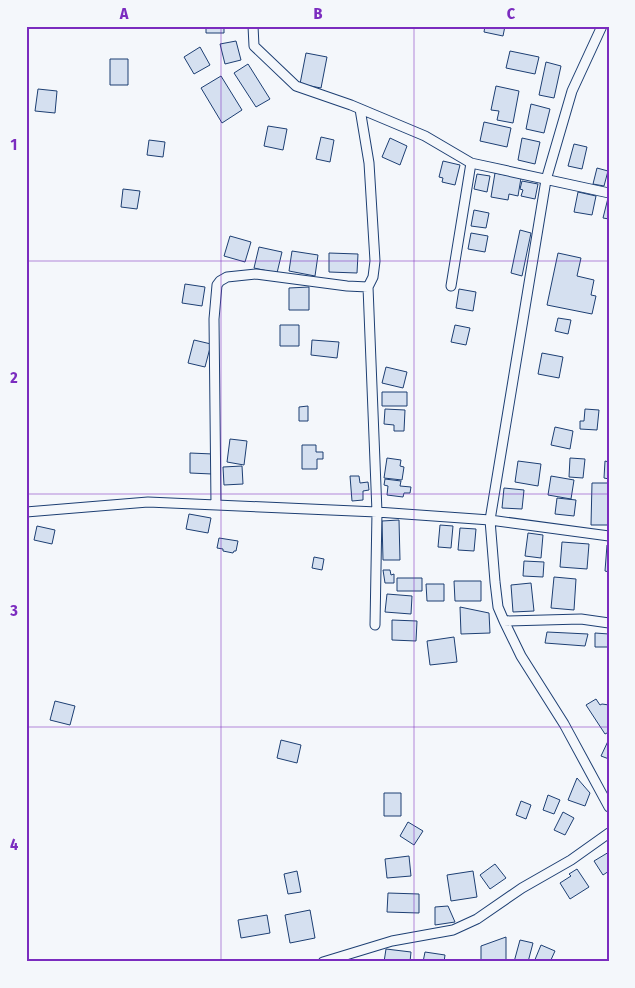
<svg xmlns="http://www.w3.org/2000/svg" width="635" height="988" font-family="'Fira Sans Condensed',sans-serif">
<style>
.building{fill:#d5e0f0;stroke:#1d3f73}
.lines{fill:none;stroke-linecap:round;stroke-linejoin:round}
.minor-casing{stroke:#1d3f73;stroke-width:11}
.minor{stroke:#f4f7fb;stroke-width:9}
.grid{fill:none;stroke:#7b2cbf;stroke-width:1;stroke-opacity:0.55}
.neatline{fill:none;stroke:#7b2cbf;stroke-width:2}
.grid-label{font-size:16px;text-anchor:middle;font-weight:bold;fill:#7b2cbf}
</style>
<rect width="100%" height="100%" fill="#f4f7fb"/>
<path class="building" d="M206,26H224V33H206Z
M485,26H505L503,36L484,32Z
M236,41L241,60L225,64L220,44Z
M200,47L210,65L194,74L184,57Z
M510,51L539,57L535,74L506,68Z
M306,53L327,57L321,88L300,84Z
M110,59H128V85H110Z
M546,62L561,66L554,98L539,95Z
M248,64L270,99L256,107L234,73Z
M221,76L242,110L222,123L201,88Z
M496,86L519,91L513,123L497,120L499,111L491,110Z
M38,89L57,91L55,113L35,111Z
M531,104L550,109L544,133L526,129Z
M484,122L511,128L507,147L480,141Z
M268,126L287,129L283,150L264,146Z
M321,137L334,140L330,162L316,159Z
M390,138L407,146L400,165L382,157Z
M522,138L540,142L535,164L518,160Z
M149,140L165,142L163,157L147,155Z
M574,144L587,147L582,169L568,166Z
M443,161L460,165L455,185L442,182L443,178L439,177Z
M597,168L608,171L604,186L593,184Z
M495,173L521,178L518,196L509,194L508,200L491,197Z
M477,174L490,176L487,192L474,189Z
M522,181L538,184L535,199L521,196L523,190L520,189Z
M123,189L140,191L137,209L121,207Z
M578,192L596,196L592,215L574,212Z
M608,198H609V219L603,218Z
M474,210L489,213L486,228L471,226Z
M520,230L531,233L522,276L511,273Z
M471,233L488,236L485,252L468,249Z
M230,236L251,242L245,262L224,256Z
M259,247L282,252L277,273L254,268Z
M292,251L318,255L315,276L289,271Z
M329,253L358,254L357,273L329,272Z
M558,253L581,258L577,276L594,280L591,295L596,296L592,314L547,305Z
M185,284L205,287L202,306L182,303Z
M309,287V310H289V288Z
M459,289L476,292L473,311L456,308Z
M558,318L571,320L568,334L555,331Z
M280,325H299V346H280Z
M455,325L470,328L466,345L451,342Z
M194,340L211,344L205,367L188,363Z
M312,340L339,342L337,358L311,355Z
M542,353L563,357L559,378L538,374Z
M386,367L407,372L403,388L382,383Z
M382,392H407V406H382Z
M308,406V421H299V407Z
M385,409L405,410L404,431H394V425L384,424Z
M585,409L599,410L597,430L580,429V421H584Z
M555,427L573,431L570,449L551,445Z
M230,439L247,441L244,465L227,462Z
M302,445H316V452H323V459H317V469H302Z
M190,453L213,454L212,474L190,473Z
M387,458L401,460L400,466L404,467L402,480L384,478Z
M570,458L585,459L583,478L569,477Z
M518,461L541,464L538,486L515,482Z
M605,461L609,462V479L604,478Z
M242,466L243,484L224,485L223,467Z
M350,476H359L360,483L368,482L369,490L363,491V500L352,501Z
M551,476L574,480L571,499L548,495Z
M385,479L401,481L400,486L411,487L410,493H404L403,497L387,495L388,486L384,485Z
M592,483H609V525H591Z
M504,488L524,490L522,509L502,508Z
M557,498L576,500L574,516L555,514Z
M189,514L211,518L208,533L186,529Z
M399,520L400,560H383L382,521Z
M440,525L453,526L451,548L438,547Z
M37,526L55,530L52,544L34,540Z
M460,528L476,529L474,551L458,550Z
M528,533L543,535L541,558L525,556Z
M219,538L238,541L236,551H234L233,553L223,551V549L217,548Z
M562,542L589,544L587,569L560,567Z
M607,545H609V572L605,571Z
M314,557L324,559L322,570L312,568Z
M524,561L544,562L543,577L523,576Z
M383,570H390L391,575L394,574V583H385Z
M554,577L576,579L574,610L551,608Z
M397,578H422V591H397Z
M454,581H481V601H455Z
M531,583L534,611L513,612L511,585Z
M426,584H444V601H427Z
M387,594L412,596L411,614L385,612Z
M460,607L489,613L490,633L461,634Z
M392,620L417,621L416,641L392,640Z
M547,632L588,634L585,646L545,643Z
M595,633L609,634V647H595Z
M454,637L457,662L430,665L427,641Z
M596,699L600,705L602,704L609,705V732L605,734L586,705Z
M55,701L75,706L70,725L50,720Z
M609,739V759L601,756Z
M281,740L301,745L297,763L277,758Z
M577,778L590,793L585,806L568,800Z
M384,793H401V816H384Z
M548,795L560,800L554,814L543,810Z
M521,801L531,805L526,819L516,815Z
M563,812L574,818L565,835L554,830Z
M408,822L423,831L414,845L400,836Z
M609,852V871L603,875L594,861Z
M409,856L411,876L387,878L385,859Z
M495,864L506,878L490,889L480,875Z
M577,869L589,887L570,899L560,883L571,876L569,874Z
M297,871L301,892L288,894L284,874Z
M473,871L477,897L451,901L447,875Z
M388,893L419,894V913L387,912Z
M448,906L455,922L435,925V907Z
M310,910L315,938L290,943L285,915Z
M267,915L270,933L241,938L238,920Z
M506,937V962L481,961V946Z
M520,940L533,943L528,962H514Z
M541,945L555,951L550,962H534Z
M386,949L411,952L410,962H384Z
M425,952L445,955L444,962H423Z"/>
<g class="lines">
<g class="minor-casing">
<path id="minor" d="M253,26L254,46L296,86L351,105L425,136L471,163L609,193
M602,26L572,91L546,180L490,520L495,582L498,607L504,621L521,656L564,724L609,807
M360,109L369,163L375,261L373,277L368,287
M451,286L471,163
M216,505L214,319L217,285L220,281L227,277L256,274L347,286L368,287L377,512L375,625
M26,512L148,502L377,512L490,520L609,536
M504,621L581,619L609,623
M323,962L392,941L453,930L477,919L522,888L571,860L609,833"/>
</g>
<use href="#minor" class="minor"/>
</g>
<path class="grid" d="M221,26V962M414,26V962M26,261H609M26,494H609M26,727H609"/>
<rect width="635" height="988" fill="none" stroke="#f4f7fb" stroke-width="55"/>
<rect x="28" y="28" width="580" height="932" class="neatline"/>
<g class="grid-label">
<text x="124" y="19">A</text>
<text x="318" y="19">B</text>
<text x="511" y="19">C</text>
<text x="14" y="150">1</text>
<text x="14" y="383">2</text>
<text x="14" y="616">3</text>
<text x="14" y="850">4</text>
</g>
</svg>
